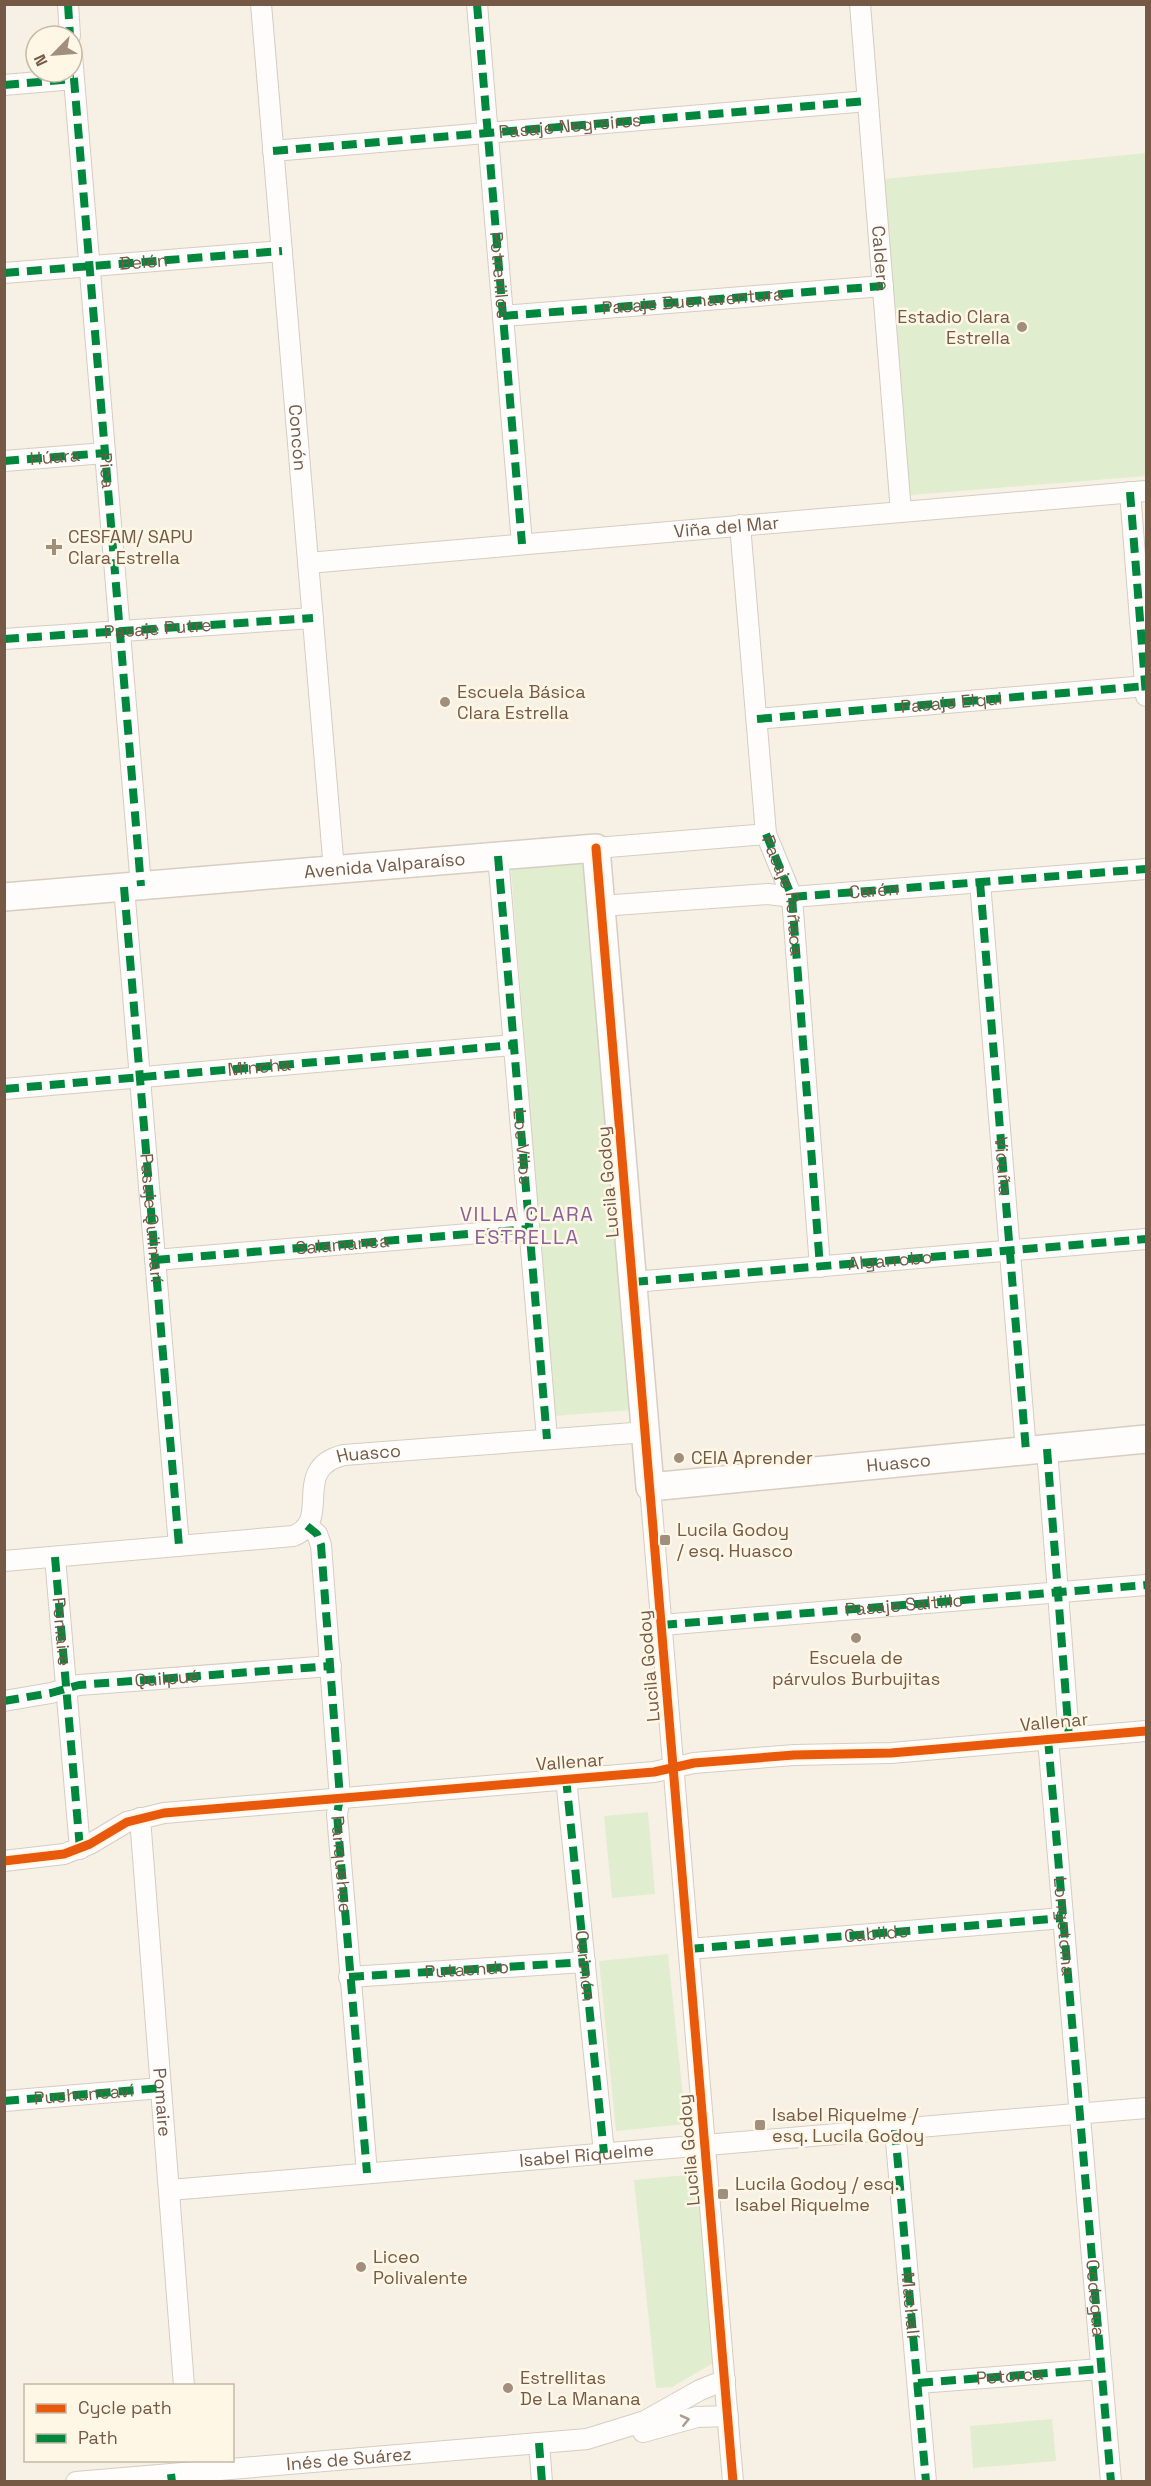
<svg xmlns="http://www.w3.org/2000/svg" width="1151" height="2486" font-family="'Space Grotesk',sans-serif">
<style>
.green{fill:#e0eecf}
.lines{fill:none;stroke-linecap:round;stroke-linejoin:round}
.street-casing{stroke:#d6ccc1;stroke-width:22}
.secondary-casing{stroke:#d7cdc2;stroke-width:30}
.street{stroke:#fefdfb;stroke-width:20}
.secondary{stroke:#fefdfb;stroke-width:27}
.quiet{stroke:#00873e;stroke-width:8;stroke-dasharray:15 8;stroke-linecap:butt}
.cycleway-casing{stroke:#fff7e6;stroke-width:13}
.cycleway{stroke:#e8590c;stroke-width:9}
.oneway{stroke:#ac9b8e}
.poi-dot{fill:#a28e7d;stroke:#fff7e6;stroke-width:2}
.labels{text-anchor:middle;stroke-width:5;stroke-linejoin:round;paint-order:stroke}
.street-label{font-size:18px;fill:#755945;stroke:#fff7e6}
.poi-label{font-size:18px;fill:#755945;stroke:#fff7e6;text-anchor:start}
.neighbourhood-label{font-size:20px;letter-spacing:1.5px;fill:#896099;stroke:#fff7e6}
</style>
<rect width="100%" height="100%" fill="#f7f1e5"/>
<path class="green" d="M1146,153V476L910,495L884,179Z
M589,863L632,1410L554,1416L511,869Z
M648,1812L655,1894L612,1898L604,1816Z
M668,1954L686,2124L616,2131L599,1961Z
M696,2174L715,2362L672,2387L656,2388L634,2180Z
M1052,2419L1056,2461L973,2468L970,2426Z"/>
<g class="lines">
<g class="street-casing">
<g id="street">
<path d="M68,4L70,36"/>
<path id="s1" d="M261,4L334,870"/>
<path id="s2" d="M477,4L522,544"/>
<path id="s3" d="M860,4L901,512"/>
<path d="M72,55L141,886"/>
<path d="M4,85L74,79"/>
<path id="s4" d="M273,151L868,101"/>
<path d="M4,273L282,251"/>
<path d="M503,316L883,286"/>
<path id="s5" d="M4,461L105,453"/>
<path d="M1130,492L1146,696"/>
<path id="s6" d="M740,525L766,834L792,897L820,1267"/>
<path id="s7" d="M308,563L1146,491"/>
<path id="s8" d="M4,639L313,618"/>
<path id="s9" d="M757,719L1146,686"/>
<path d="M596,848L766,834"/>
<path d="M498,856L547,1439"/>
<path d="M980,882L1026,1451"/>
<path d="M124,887L179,1546"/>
<path d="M601,906L768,894L792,897L1146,869"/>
<path d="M4,1089L513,1045"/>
<path id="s10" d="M155,1260L529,1229"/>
<path id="s11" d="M633,1282L1146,1239"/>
<path d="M1047,1449L1069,1737"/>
<path d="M650,1487L733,2482"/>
<path id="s12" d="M307,1526L317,1534L321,1545L340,1798L337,1814L367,2173"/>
<path d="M55,1557L80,1849"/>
<path id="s13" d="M4,1561L293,1536C334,1521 289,1468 344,1455L646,1432"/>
<path d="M662,1625L1146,1585"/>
<path d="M4,1701L51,1693L79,1685L331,1666"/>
<path d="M1048,1739L1111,2482"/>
<path id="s14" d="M566,1778L604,2153"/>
<path id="s15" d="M140,1818L184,2386"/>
<path d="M4,1861L64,1854L90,1844L127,1822L164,1813L654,1772L694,1763L794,1755L891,1753L1146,1731"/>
<path d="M689,1949L1063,1918"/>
<path d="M349,1977L585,1962"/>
<path d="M4,2101L161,2088"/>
<path d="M895,2130L926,2482"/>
<path id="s16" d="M170,2190L1146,2108"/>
<path d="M918,2383L1101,2369"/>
<path d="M643,2432L697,2417L728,2416"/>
<path d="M539,2443L542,2482"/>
<path id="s17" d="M76,2482L587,2439L645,2421L700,2390L725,2380"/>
</g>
</g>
<g class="secondary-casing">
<g id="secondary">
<path id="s18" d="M4,897L596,848L650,1487L1146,1439"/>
</g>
</g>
<use href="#street" class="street"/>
<use href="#secondary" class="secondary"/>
<g class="quiet">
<path d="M68,4L70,36"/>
<path d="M477,4L522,544"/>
<path id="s19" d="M72,55L141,886"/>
<path d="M4,85L74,79"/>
<path d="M273,151L868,101"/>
<path id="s20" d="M4,273L282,251"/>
<path id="s21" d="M503,316L883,286"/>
<path d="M4,461L105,453"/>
<path d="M1130,492L1146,696"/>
<path d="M4,639L313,618"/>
<path d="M757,719L1146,686"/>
<path d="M766,834L792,897L820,1267"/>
<path id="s22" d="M498,856L547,1439"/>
<path id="s23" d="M980,882L1026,1451"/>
<path id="s24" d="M124,887L179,1546"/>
<path id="s25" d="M792,897L1146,869"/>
<path id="s26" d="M4,1089L513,1045"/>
<path d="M155,1260L529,1229"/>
<path d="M633,1282L1146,1239"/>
<path d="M1047,1449L1069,1737"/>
<path d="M307,1526L317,1534L321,1545L340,1798L337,1814L367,2173"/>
<path id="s27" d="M55,1557L80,1849"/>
<path id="s28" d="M662,1625L1146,1585"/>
<path id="s29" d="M4,1701L51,1693L79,1685L331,1666"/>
<path id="s30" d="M1048,1739L1111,2482"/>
<path d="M566,1778L604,2153"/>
<path id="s31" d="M689,1949L1063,1918"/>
<path id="s32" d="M349,1977L585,1962"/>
<path id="s33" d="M4,2101L161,2088"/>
<path id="s34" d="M895,2130L926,2482"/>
<path id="s35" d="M918,2383L1101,2369"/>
<path d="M539,2443L542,2482"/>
<path d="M171,2474L172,2482"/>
</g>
<g class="cycleway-casing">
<path id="cycleway" d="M596,848L733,2482
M4,1861L64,1854L90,1844L127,1822L164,1813L654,1772L694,1763L794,1755L891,1753L1146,1731"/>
</g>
<use href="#cycleway" class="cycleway"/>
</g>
<defs><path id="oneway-chevron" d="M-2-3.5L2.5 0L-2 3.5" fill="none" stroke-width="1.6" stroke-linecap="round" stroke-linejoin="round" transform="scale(1.5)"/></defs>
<use class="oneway" href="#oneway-chevron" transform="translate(685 2420) rotate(-13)"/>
<g class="poi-dot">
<circle cx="1022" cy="327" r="6"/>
<path d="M51 538h6v6h6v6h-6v6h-6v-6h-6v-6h6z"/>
<circle cx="445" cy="702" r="6"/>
<circle cx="679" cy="1458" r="6"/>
<rect x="659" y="1534" width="12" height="12" rx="3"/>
<circle cx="856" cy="1638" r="6"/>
<rect x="754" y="2119" width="12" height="12" rx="3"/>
<rect x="717" y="2188" width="12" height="12" rx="3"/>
<circle cx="361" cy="2267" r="6"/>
<circle cx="508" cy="2388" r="6"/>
</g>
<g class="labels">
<g class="street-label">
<text dy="6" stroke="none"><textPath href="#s4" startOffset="298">Pasaje Negreiros</textPath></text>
<text dy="6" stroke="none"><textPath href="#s3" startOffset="255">Caldera</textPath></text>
<text dy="6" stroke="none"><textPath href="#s20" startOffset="140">Belén</textPath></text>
<text dy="6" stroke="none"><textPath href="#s2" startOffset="272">Potrerillos</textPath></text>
<text dy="6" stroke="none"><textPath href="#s21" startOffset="190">Pasaje Buenaventura</textPath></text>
<text dy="6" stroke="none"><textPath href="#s1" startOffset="435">Concón</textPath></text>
<text dy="6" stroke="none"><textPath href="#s5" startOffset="51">Húara</textPath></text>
<text dy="6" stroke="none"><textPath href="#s19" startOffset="417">Pica</textPath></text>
<text dy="6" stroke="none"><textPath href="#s7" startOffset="420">Viña del Mar</textPath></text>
<text dy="6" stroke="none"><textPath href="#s8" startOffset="154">Pasaje Putre</textPath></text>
<text dy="6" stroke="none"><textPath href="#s9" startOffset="195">Pasaje Elqui</textPath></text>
<text dy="6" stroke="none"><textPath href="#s18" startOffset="382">Avenida Valparaíso</textPath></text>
<text dy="6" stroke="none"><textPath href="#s25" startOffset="82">Carén</textPath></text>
<text dy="6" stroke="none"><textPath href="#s6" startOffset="375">Pasaje Reñaca</textPath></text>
<text dy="6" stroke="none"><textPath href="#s26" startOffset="256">Mincha</textPath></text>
<text dy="6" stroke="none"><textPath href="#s22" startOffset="292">Los Vilos</textPath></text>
<text dy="6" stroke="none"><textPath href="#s23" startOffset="285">Vicuña</textPath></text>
<text transform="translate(608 1182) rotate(-95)" y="6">Lucila Godoy</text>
<text dy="6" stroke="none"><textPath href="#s24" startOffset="332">Pasaje Quilmarí</textPath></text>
<text dy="6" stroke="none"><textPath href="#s10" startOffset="188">Salamanca</textPath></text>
<text dy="6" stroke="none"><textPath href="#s11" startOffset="258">Algarrobo</textPath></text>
<text dy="6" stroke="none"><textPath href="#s13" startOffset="420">Huasco</textPath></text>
<text dy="6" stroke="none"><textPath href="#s18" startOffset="1485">Huasco</textPath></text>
<text dy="6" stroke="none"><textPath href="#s28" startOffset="243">Pasaje Saltillo</textPath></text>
<text dy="6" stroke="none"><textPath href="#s27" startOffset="75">Pomaire</textPath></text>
<text transform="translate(649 1666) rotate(-95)" y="6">Lucila Godoy</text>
<text dy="6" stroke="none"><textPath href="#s29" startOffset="165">Quilpué</textPath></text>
<text transform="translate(1054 1722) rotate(-5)" y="6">Vallenar</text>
<text transform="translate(570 1762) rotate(-4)" y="6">Vallenar</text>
<text dy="6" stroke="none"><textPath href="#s12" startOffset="345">Panquehue</textPath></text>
<text dy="6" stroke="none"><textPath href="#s30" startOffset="188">Longotoma</textPath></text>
<text dy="6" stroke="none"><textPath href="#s31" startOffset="188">Cabildo</textPath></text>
<text dy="6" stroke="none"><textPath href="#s14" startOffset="189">Curimón</textPath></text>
<text dy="6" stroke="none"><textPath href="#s32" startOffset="118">Putaendo</textPath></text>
<text dy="6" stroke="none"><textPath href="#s33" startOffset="80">Puchuncaví</textPath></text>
<text dy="6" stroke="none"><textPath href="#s15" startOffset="285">Pomaire</textPath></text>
<text transform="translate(689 2150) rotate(-95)" y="6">Lucila Godoy</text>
<text dy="6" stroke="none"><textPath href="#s16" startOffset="418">Isabel Riquelme</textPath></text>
<text dy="6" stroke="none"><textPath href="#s30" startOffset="561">Codegua</textPath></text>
<text dy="6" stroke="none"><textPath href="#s34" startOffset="176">Machalí</textPath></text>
<text dy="6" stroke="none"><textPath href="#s35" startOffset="92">Petorca</textPath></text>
<text dy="6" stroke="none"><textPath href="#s17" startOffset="274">Inés de Suárez</textPath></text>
</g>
<g class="poi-label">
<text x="1010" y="323" text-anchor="end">Estadio Clara<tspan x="1010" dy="21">Estrella</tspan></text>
<text x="68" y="543">CESFAM/ SAPU<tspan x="68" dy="21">Clara Estrella</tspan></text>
<text x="457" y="698">Escuela Básica<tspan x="457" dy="21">Clara Estrella</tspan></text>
<text x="691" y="1464">CEIA Aprender</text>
<text x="677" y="1536">Lucila Godoy<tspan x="677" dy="21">/ esq. Huasco</tspan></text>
<text x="856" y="1664" text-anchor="middle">Escuela de<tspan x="856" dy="21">párvulos Burbujitas</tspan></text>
<text x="772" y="2121">Isabel Riquelme /<tspan x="772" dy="21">esq. Lucila Godoy</tspan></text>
<text x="735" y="2190">Lucila Godoy / esq.<tspan x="735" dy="21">Isabel Riquelme</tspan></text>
<text x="373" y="2263">Liceo<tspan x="373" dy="21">Polivalente</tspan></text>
<text x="520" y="2384">Estrellitas<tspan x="520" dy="21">De La Manana</tspan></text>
</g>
<g class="neighbourhood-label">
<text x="527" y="1221">VILLA CLARA<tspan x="527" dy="23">ESTRELLA</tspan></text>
</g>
</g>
<rect width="1151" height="2486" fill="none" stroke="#755945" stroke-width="12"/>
<rect x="24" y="2384" width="210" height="78" fill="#fff7e6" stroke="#c8b8a6" stroke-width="1.5"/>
<rect x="36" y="2404" width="30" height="9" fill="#e8590c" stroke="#c8b8a6" stroke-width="1.5"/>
<text x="78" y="2414" font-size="18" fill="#755945">Cycle path</text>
<rect x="36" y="2434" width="30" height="9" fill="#00873e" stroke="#c8b8a6" stroke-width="1.5"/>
<text x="78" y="2444" font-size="18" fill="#755945">Path</text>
<g transform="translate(54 54) rotate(245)"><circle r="28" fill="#fff7e6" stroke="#c8b8a6" stroke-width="1.5"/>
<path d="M0-4.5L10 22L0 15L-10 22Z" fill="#a28e7d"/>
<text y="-9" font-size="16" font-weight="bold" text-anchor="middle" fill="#755945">N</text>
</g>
</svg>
